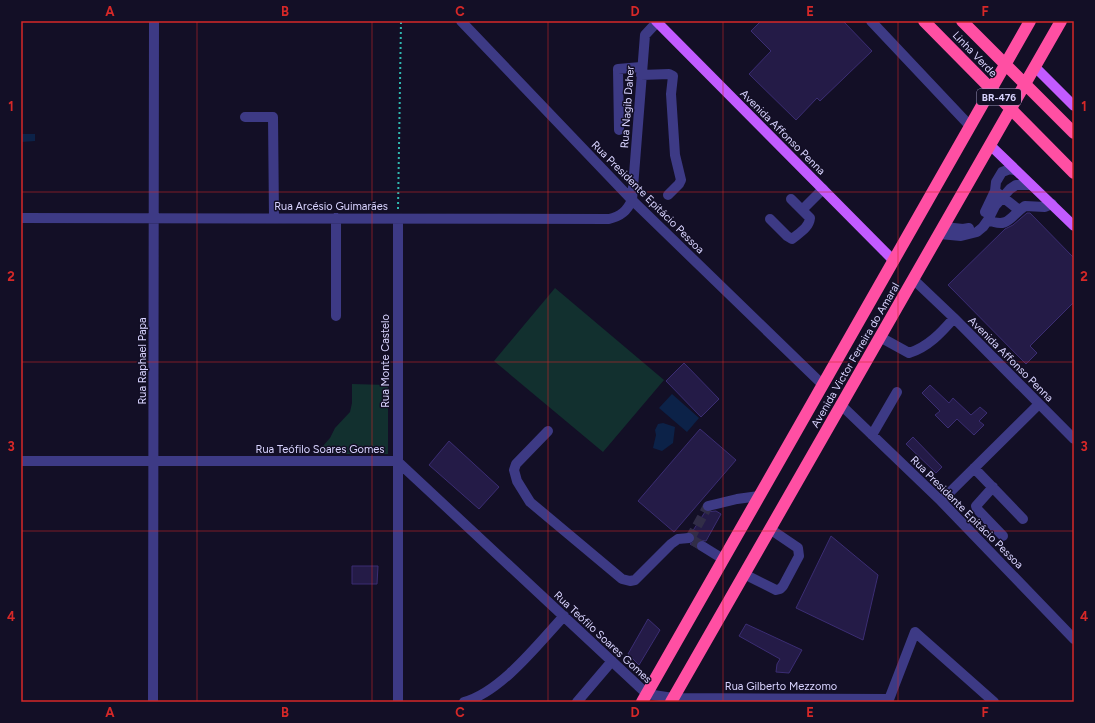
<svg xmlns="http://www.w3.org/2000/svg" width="1095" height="723" font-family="Figtree,sans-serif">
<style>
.green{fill:#12302f}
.water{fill:#0c2248}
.building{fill:#241b47;stroke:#3b2d73}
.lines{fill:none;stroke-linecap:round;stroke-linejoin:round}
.minor-tunnel{stroke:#312d47;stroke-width:10;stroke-dasharray:10 5;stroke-linecap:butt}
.path{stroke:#2fb8b0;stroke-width:2;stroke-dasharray:2 3;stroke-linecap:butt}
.minor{stroke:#3d3a85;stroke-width:10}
.major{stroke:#c25bff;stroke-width:10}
.highway{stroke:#ff4fa3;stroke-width:12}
.grid{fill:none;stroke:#d62828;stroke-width:1;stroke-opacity:0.55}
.labels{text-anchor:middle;stroke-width:3;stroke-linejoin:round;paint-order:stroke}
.shield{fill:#130f26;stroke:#9e99be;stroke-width:1}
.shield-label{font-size:10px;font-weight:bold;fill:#d9d4ff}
.street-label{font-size:11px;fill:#d9d4ff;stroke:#130f26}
.neatline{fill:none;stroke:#d62828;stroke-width:1.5}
.grid-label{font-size:13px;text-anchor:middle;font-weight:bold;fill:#d62828}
</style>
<rect width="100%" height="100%" fill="#130f26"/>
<path class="green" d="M555,288L664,380L603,452L494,361Z
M352,384L388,385V454H316L330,438L335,428L350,412L352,403Z"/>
<path class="water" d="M21,134H35V141L21,142Z
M672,394L699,418L687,432L659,408Z
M663,423L675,427L673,443L662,451L653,448L656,435L655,430L658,424Z"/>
<path class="building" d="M761,21H843L872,51L820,101L817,98L796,120L749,74L771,51L751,31Z
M1027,213H1030L1074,258V302L1030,346L1037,353L1026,364L948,285L1005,229L1013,225Z
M684,363L719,399L701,417L666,381Z
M930,385L949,403L953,398L971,415L980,407L987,413L979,421L984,425L974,435L957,419L948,428L935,415L940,411L922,393Z
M700,429L736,460L674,532L638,501Z
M913,437L942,467L936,473L906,444Z
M449,441L499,487L479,509L429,465Z
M716,511L721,514L706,541L699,540L696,543V547L690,544L695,541V538L692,532L705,512Z
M831,536L878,575L863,640L796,608Z
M352,566H378L377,584H352Z
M648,619L660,630L639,665L628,654Z
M746,624L802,650L789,673L776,672L777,664L780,659L739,636Z"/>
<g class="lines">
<path class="minor-tunnel" d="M702,546L689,538L692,535L708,506"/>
<path class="path" d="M398,209L401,21"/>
<path class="minor" d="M461,21L632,200L823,385
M871,21L970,126
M641,75L669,74L673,76L671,94L675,155L681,180L679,184L668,195
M245,117H273L274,218
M619,130L618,69L641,67
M995,191L996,182L1002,172L1010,169L1017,171
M791,199L802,210L823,189
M985,212L995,191L1019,210
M21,218L609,219C621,216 627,211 632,200L645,35L658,21
M770,219L787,236L792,239C799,233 809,228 810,218L802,210
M988,220C1009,229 1010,216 1025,206L1045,207L1052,204
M944,227L963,229L969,228
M940,234L961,236L977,232L983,227L988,220L995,206L1010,189L1016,185H1031
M913,279L954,318L1074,439
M336,316V218
M880,337L909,353C928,347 941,333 954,318
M841,405L941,501L1074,639
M548,431L516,464L514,470L517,481L530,502L622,579L630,581L635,580L671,544L678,539L689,538
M872,435L897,392
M21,461H397L647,694L673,698L889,699
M974,468L1023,519
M993,487L976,506L977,509L1003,536
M941,501L1039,404
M708,506L737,499L759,496
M702,546L723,559
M744,574L776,590L780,589L783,586L799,556L798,548L770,529
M153,702L154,21
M398,702V219
M464,702C501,692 538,644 564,616
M577,702L612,661
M888,702L915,632L994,702"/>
<path class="major" d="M656,21L894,261
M1035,67L1074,106
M990,145L1074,226"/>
<path class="highway" d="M924,21L1074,173
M962,21L1074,133
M642,702L1030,21
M671,702L1061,21"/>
</g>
<path class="grid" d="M197,21V702M372,21V702M548,21V702M723,21V702M898,21V702M21,192H1074M21,362H1074M21,531H1074"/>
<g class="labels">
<rect class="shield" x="977" y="89" width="44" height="16" rx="3"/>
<g class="shield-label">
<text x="999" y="101">BR-476</text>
</g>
<g class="street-label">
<text transform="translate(975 54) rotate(46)" y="4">Linha Verde</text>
<text transform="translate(627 107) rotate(-86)" y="4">Rua Nagib Daher</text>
<text transform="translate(783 132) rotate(45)" y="4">Avenida Affonso Penna</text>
<text transform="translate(648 197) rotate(45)" y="4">Rua Presidente Epitácio Pessoa</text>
<text x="331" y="210">Rua Arcésio Guimarães</text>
<text transform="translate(855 355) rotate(-60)" y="4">Avenida Victor Ferreira do Amaral</text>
<text transform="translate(1011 359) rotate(45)" y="4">Avenida Affonso Penna</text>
<text transform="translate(142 361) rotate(-90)" y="4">Rua Raphael Papa</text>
<text transform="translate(385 361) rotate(-90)" y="4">Rua Monte Castelo</text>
<text x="320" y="453">Rua Teófilo Soares Gomes</text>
<text transform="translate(967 512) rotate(45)" y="4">Rua Presidente Epitácio Pessoa</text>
<text transform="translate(603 637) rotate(43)" y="4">Rua Teófilo Soares Gomes</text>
<text x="781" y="690">Rua Gilberto Mezzomo</text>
</g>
</g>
<rect width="1095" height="723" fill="none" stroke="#130f26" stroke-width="44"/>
<rect x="22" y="22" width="1051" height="679" class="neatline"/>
<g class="grid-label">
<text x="110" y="16">A</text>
<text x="285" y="16">B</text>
<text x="460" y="16">C</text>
<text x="635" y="16">D</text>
<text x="810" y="16">E</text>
<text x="985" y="16">F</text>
<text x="11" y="111">1</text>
<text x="1084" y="111">1</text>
<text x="11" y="281">2</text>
<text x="1084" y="281">2</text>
<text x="11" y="451">3</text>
<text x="1084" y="451">3</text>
<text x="11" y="621">4</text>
<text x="1084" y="621">4</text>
<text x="110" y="717">A</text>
<text x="285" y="717">B</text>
<text x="460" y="717">C</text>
<text x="635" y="717">D</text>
<text x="810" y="717">E</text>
<text x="985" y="717">F</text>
</g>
</svg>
